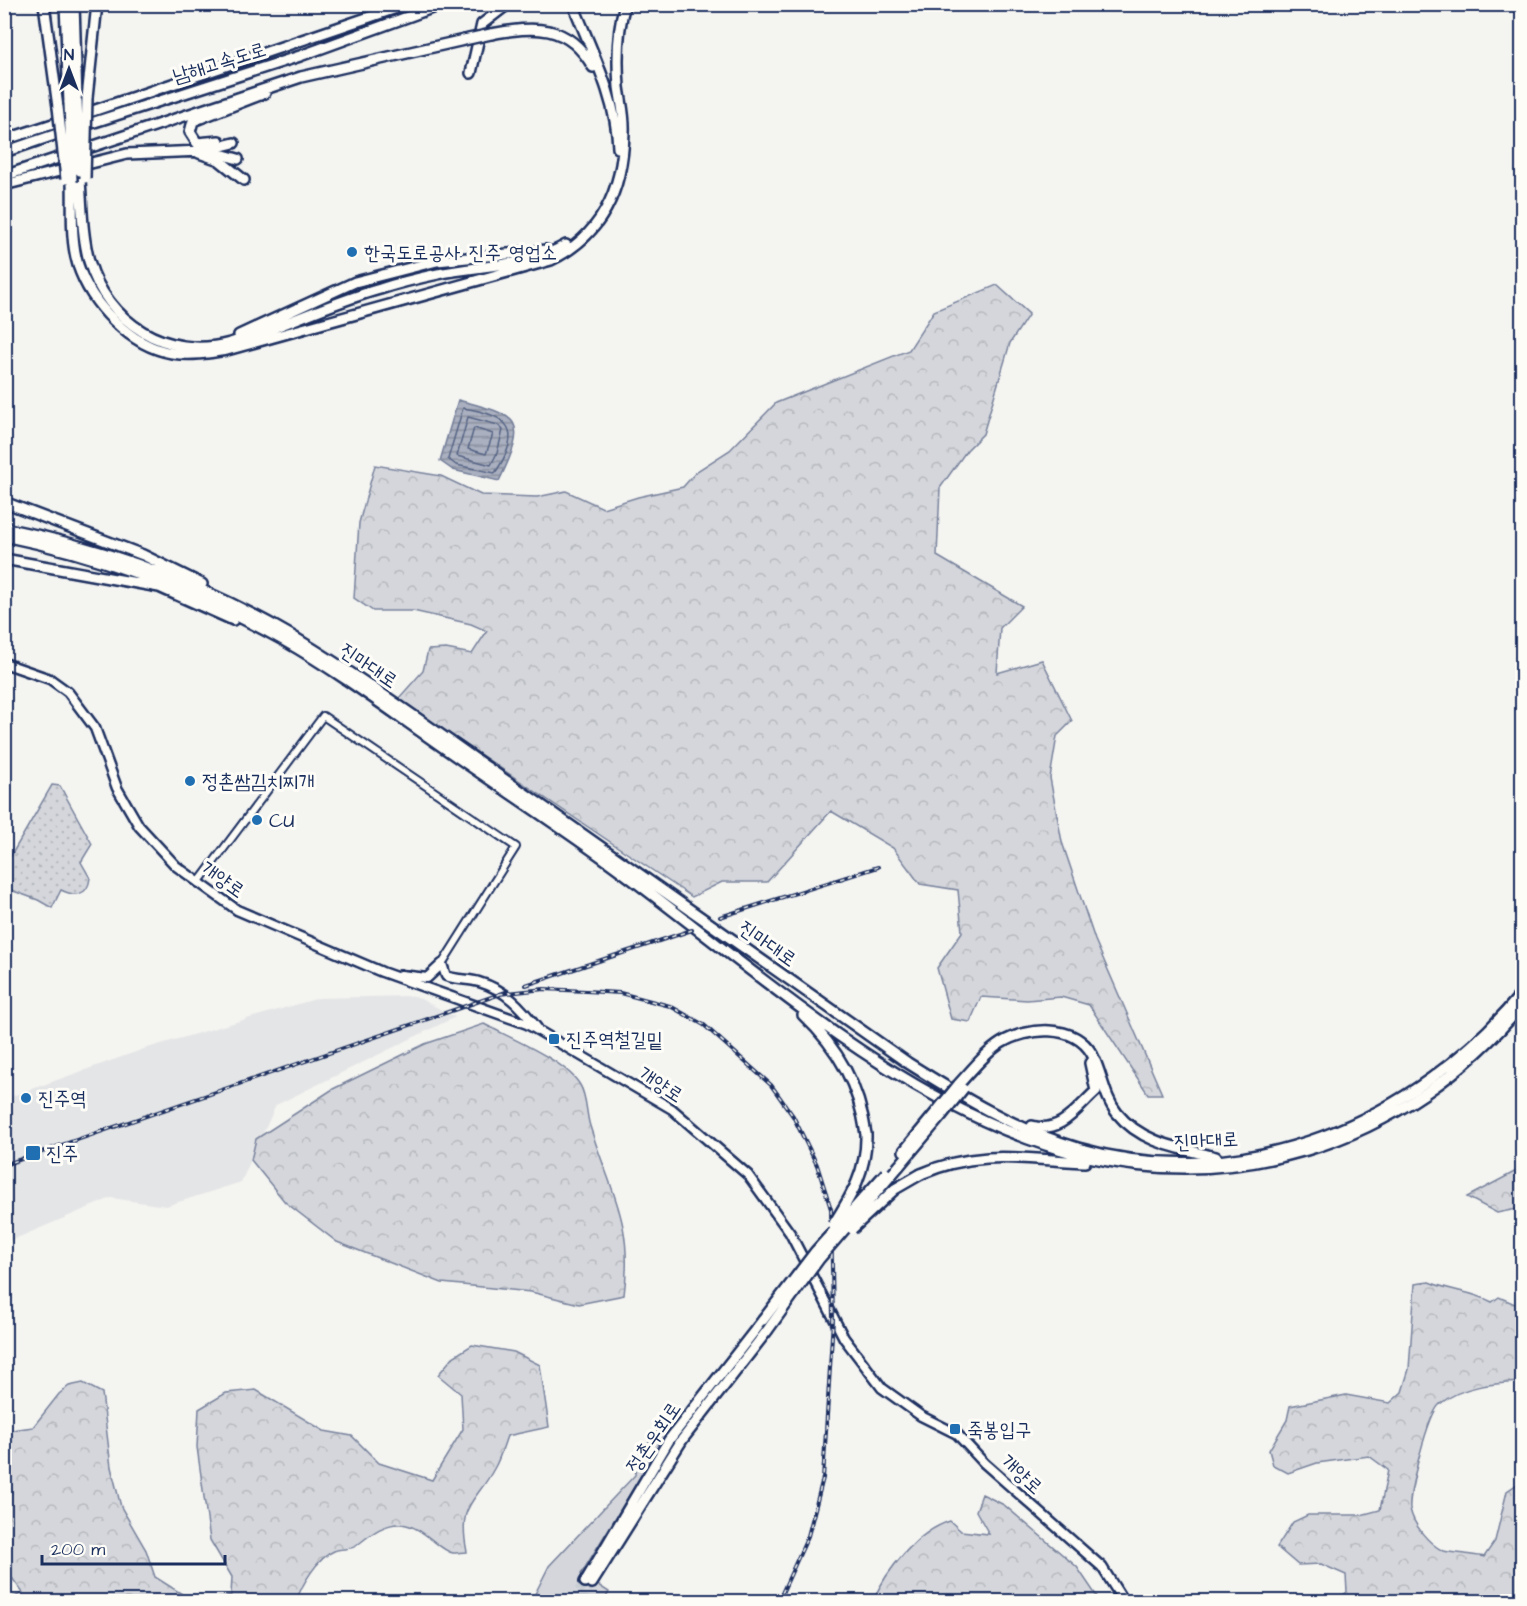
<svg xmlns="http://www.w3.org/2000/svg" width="1527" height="1606" font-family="'Architects Daughter','Poor Story',sans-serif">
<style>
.built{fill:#e4e5e6}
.grass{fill:#d4d6db;stroke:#78829c;stroke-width:1.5}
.forest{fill:url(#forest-crowns);stroke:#78829c;stroke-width:1.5}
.park{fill:url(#park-dots);stroke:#78829c;stroke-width:1.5}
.water{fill:url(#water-rules);stroke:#717c98;stroke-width:1.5}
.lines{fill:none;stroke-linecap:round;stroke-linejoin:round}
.shore{stroke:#546385;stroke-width:1.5}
.highway-tunnel{stroke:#c9cdd4;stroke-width:9;stroke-dasharray:9 4.5;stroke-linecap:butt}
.minor-casing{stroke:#1b2f5e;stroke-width:10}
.major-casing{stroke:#1b2f5e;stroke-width:13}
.highway-casing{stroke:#1b2f5e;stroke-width:14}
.minor{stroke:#fdfcf7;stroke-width:6}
.major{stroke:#fdfcf7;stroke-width:8}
.highway{stroke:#fdfcf7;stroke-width:9}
.rail-casing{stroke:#1b2f5e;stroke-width:4}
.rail{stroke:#fdfcf7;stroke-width:1.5;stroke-dasharray:4.5;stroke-linecap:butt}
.highway-bridge-casing{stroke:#1b2f5e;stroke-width:14;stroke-linecap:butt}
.highway-bridge{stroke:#fdfcf7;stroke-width:9}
.poi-dot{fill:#1f6fb2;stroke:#fdfcf7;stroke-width:2}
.labels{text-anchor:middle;stroke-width:6;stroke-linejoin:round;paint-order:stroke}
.street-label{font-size:20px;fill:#1b2f5e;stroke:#fdfcf7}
.poi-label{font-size:20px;fill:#1b2f5e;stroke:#fdfcf7;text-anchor:start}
</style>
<defs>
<pattern id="forest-crowns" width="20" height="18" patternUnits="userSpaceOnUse" patternTransform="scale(1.5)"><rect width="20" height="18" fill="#d4d6db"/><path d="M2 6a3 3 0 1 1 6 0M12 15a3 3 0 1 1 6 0" fill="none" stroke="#b5b8be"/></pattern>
<pattern id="park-dots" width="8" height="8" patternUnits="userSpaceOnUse" patternTransform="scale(1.5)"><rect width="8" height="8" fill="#d4d6db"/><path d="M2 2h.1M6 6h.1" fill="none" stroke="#b5b8be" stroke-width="1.8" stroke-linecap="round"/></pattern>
<pattern id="water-rules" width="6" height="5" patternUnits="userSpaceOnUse" patternTransform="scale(1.5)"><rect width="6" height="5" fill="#aab0bf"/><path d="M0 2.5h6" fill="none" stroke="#8a909e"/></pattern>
</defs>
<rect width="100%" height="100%" fill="#f4f4f1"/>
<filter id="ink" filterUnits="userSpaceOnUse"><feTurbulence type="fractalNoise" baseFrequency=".0167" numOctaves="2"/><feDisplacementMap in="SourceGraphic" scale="12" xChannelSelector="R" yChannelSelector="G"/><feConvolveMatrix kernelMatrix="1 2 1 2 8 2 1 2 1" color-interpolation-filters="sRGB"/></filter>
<g filter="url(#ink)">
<path class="built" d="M415,996L455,1017L276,1105L241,1182L166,1206L111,1198L5,1243L4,1099L144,1049L319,998Z"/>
<path class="grass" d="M664,1423L671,1427L581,1574L609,1592L604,1601L531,1602L549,1566L635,1475L636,1458Z"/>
<path class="forest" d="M997,285L1029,314L1010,343L983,434L967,450L940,488L937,556L1022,606L1000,628L997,673L1042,660L1072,721L1057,736L1050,778L1062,842L1095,940L1162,1094H1148L1089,1005L1061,997L1027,1000L981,997L970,1022L951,1019L937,968L962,932L958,890L920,884L893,848L831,811L767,882H722L692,897L398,699L423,671L428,650L446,649L472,654L487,631L471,624L413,611H373L354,598L359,523L375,465L441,476L481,495L537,497L566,491L603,508L638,497L683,487L697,471L730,450L776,403L909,350L934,311Z
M484,1024C510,1038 565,1060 580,1085C587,1096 586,1114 590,1126C610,1191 634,1221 624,1295L579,1304L531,1292L442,1283L337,1242L285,1202L251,1160L256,1139L333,1089L425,1044Z
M1522,1168V1208L1497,1213L1467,1197Z
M1429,1282C1450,1291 1472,1291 1492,1302L1499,1297L1522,1307V1382C1495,1383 1461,1386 1440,1404C1428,1414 1408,1494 1410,1509C1414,1526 1428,1543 1443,1551C1446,1552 1475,1555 1484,1557L1495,1541L1507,1491L1522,1481V1601H1335L1347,1592L1346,1575L1321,1564L1298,1565L1277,1547L1293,1522L1308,1515H1361L1380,1510L1388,1470L1369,1456L1317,1463L1288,1473L1273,1465L1269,1450L1287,1420L1290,1406L1346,1395L1390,1403L1402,1392L1409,1369L1415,1284Z
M472,1345L514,1352L540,1365L549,1427L507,1436C503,1447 500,1458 495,1467C475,1505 457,1502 467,1552C463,1552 457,1553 453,1553C439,1551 424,1526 401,1524C383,1523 369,1536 356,1546C350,1550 341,1548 334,1551C317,1558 302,1585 296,1601H6L23,1593L7,1571L5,1555V1431L33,1427L59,1394L69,1386L83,1383L102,1393L111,1467L121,1507L146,1550L155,1577L185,1596L209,1601L231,1595L232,1577L210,1540L197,1447L199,1409L226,1393L256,1390L324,1431L352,1436L379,1463L432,1480L463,1429L461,1394L438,1375L453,1357Z
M982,1494L1004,1505L1077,1567L1100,1601H873C886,1570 918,1531 950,1521L961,1531L989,1534L976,1511Z"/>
<path class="park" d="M52,785L60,786L92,844L81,862L90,878C88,896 75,897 61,890L52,908L38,900L8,889L5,886V866Z"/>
<path class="water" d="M458,400C521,416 529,419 499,481L453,470L440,461Z"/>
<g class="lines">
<path class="shore" d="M463,408C510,415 524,430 495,473L456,465L448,459Z
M468,417L498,425L503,430L497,453L491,465L457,456Z
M474,428L493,434L486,454L468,449Z"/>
<path class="highway-tunnel" d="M571,1602L585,1582
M581,1602L592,1583"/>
<g class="minor-casing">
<path id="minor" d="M198,883L323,716L516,847L442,964"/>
</g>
<g class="major-casing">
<path id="major" d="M4,663L50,679L68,692L95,728L117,788L139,826L176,866L237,910L382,972L527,1024L672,1109L748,1175L790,1233L844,1338L882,1388L921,1416L957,1434L984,1463L1102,1567L1124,1602
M401,975L427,978L442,964L446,976C457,980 468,979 479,982C506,990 521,1007 537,1028"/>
</g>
<g class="highway-casing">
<path id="highway" d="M44,4L58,107
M65,4L69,103
M74,4L77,101
M573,4C591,50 617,99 618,148
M491,34C534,26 568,23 593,67
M471,73L482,24L508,4
M87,98L97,4
M81,115L408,4
M82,126L300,56L443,4
M4,140L65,120
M219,141L197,143L190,132L193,121L265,93
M210,151L238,159
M4,152L66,131
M199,153L219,160L244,180
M4,176L301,77L464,40
M80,180C82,207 82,235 89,261C107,323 167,360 230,343C281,328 329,303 380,289C399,283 419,278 438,274C480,265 528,267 566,245
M72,182C73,208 70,239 78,265C91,304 130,346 172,353C190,356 209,353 227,350L551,260C603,235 623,188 624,132C625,117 621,102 619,87C617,60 617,31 625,4
M4,185L127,154L202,151L234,143
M239,335L355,282L437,261L546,250
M4,502L143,555L202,584
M4,528C105,548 203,584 292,636C375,686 454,745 534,800C659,888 784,975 908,1063C962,1097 1016,1130 1078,1148C1243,1196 1417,1121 1522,993
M4,536C103,556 195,591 283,640C341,673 395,714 450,752C503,789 557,824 609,862C815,1012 1027,1233 1307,1150C1391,1125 1467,1072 1522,1005
M4,559L159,587L233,620
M803,1015C839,1049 859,1086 866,1134
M958,1085C971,1071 985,1053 1001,1043C1027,1027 1074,1023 1092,1054C1102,1073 1104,1097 1117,1113C1142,1144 1181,1148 1216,1157
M1032,1126C1061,1134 1077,1108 1096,1091L1090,1063
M904,1151L937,1111
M899,1166L942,1115
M921,1174C978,1149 1025,1159 1085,1162
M585,1582L669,1440L763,1320
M592,1583L682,1440L767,1331"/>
</g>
<use href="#minor" class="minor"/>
<use href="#major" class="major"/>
<use href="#highway" class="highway"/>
<g class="rail-casing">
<path id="rail" d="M720,917L878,867
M526,985L692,930
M499,994L544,989L586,991L620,993L670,1006L704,1025L771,1085L793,1116L817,1165L831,1209L833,1320L823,1478L808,1536L778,1602
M4,1165L506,992"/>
</g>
<use href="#rail" class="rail"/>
<g class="highway-bridge-casing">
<path id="highway-bridge" d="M464,40L491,34
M77,101L80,171
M69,103L72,182
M58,107L66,179
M85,178L87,98
M937,1111L958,1085
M942,1115L963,1089
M833,1225C852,1195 867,1170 866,1134
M852,1229L895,1189L921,1174
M763,1320L815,1252L886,1173
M767,1331L819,1259L899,1166"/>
</g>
<use href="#highway-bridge" class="highway-bridge"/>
</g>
</g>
<g class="poi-dot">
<circle cx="352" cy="252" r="6"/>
<circle cx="190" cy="781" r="6"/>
<circle cx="257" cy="820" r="6"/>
<rect x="548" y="1033" width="12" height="12" rx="3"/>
<circle cx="26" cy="1098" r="6"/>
<rect x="25" y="1145" width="16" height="16" rx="3"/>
<rect x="949" y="1423" width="12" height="12" rx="3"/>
</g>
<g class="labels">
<g class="street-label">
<text transform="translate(219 62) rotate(-17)" y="7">남해고속도로</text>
<text transform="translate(369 665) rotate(34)" y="7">진마대로</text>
<text transform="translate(223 879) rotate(35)" y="7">개양로</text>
<text transform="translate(768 943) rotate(35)" y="7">진마대로</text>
<text transform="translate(661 1084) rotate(33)" y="7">개양로</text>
<text transform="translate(1206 1140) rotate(-3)" y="7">진마대로</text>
<text transform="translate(653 1437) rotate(-56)" y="7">정촌우회로</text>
<text transform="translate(1022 1474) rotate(42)" y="7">개양로</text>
</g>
<g class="poi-label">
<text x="364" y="259">한국도로공사 진주 영업소</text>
<text x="202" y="788">정촌쌈김치찌개</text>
<text x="269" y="827">CU</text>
<text x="566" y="1046">진주역철길밑</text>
<text x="38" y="1105">진주역</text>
<text x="46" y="1160">진주</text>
<text x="967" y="1436">죽봉입구</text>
</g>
</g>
<rect width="1527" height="1606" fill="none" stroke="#fdfcf7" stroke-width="24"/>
<rect x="12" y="12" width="1503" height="1582" fill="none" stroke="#1b2f5e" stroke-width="2" filter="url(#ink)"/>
<g transform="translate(69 69)" stroke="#fdfcf7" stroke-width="4.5" paint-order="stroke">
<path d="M0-4.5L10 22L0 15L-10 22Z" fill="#1b2f5e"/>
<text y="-9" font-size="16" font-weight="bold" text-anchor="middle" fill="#1b2f5e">N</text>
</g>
<path d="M42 1555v9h183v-9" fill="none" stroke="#1b2f5e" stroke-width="3"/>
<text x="51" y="1555" font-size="18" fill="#1b2f5e" stroke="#fdfcf7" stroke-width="4.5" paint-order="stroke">200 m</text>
</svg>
